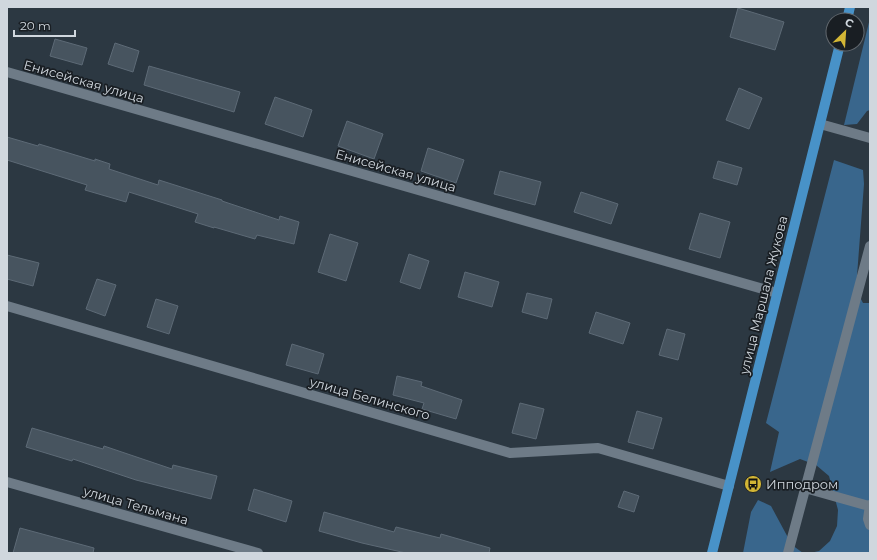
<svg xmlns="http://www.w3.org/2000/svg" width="877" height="560" font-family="Montserrat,sans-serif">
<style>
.forest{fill:#39668c}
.building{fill:#47545f;stroke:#5d6a76}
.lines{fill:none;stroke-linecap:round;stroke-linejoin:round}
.minor{stroke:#6e7b87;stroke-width:10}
.major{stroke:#4892c8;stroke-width:10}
.labels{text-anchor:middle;stroke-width:3.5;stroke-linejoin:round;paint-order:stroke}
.street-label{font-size:13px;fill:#d0d7de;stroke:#191e23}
.poi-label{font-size:13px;fill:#d0d7de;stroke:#191e23;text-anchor:start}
</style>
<rect width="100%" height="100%" fill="#2c3842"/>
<path class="forest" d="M870,18V110L867,111L857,124L844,125Z
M834,160L863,170L864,184L856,289L863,303H870V553H810L819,551L830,541L837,526L838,510L829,476L816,465L800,459L770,472L779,432L766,423Z
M758,500L771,506L792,545L803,553H743L751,512Z"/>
<path class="building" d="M738,8L784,22L775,50L730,37Z
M55,39L87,48L82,65L50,56Z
M115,43L139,51L133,72L108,64Z
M149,66L240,92L234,112L144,85Z
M739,88L762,98L749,129L726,120Z
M275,97L312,110L303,137L265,124Z
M347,121L383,134L374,159L338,146Z
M7,137L38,146L39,144L95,161V159L110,164L109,169L158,185L159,180L222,200V201L279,220L280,216L299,222L294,244L257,235L255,239L214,227V228L195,222L198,214L129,192L126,202L85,190L87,185L7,160Z
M428,148L464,160L456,183L421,171Z
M718,161L742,168L737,185L713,178Z
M500,171L541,182L535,205L494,194Z
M581,192L618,204L611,224L574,212Z
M700,213L730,222L720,258L689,249Z
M330,234L358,243L346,281L318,272Z
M409,254L429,261L420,289L400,282Z
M7,255L39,263L33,286L7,279Z
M465,272L499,282L492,307L458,297Z
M97,279L116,285L105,316L86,309Z
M527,293L552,299L547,319L522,312Z
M156,299L178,306L169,334L147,327Z
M596,312L630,323L623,344L589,333Z
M667,329L685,334L678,360L659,355Z
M292,344L324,354L318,374L286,365Z
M397,376L422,382L421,386L462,400L456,419L422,409L424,403L393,395Z
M520,403L544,409L536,439L512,433Z
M637,411L662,418L653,449L628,442Z
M32,428L103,449L104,446L172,469L173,465L217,476L211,499L136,480L73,459L72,461L26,447Z
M254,489L292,501L286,522L248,510Z
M624,491L639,496L634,512L618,507Z
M324,512L394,532L396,527L440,538L441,534L490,548L489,553H406L362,543L319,531Z
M20,528L94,548L93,553H13Z"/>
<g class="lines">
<path class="minor" d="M7,72L777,293
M820,124L870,138
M7,306L510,453L598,448L729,486
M7,482L258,553
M805,488L869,506
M870,505L868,519L870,525
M788,553L870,246"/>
<path class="major" d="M847,20L850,7
M712,553L840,44"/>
</g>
<defs>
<g id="bus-disc" transform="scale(0.9)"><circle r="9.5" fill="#d3b635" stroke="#191e23"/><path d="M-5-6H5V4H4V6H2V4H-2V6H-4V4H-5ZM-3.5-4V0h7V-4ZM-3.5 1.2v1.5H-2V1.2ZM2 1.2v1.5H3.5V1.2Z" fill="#111"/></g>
</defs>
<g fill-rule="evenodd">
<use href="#bus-disc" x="753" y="484"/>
</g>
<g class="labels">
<g class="street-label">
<text transform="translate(84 81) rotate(16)" y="5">Енисейская улица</text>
<text transform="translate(396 170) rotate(16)" y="5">Енисейская улица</text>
<text transform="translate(763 295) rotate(-76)" y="5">улица Маршала Жукова</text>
<text transform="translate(370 398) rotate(16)" y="5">улица Белинского</text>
<text transform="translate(136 505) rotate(16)" y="5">улица Тельмана</text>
</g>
<g class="poi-label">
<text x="766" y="489">Ипподром</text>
</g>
</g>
<rect width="877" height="560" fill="none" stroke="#d0d7de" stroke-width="16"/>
<g transform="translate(845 32) rotate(25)"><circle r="19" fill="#191e23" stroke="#62686e"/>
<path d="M0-3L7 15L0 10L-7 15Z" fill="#d3b635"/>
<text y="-6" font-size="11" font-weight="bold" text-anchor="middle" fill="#d0d7de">С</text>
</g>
<path d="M14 30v6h61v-6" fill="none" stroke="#d0d7de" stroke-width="2"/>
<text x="20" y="30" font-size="12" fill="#d0d7de" stroke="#191e23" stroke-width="3" paint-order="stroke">20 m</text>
</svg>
